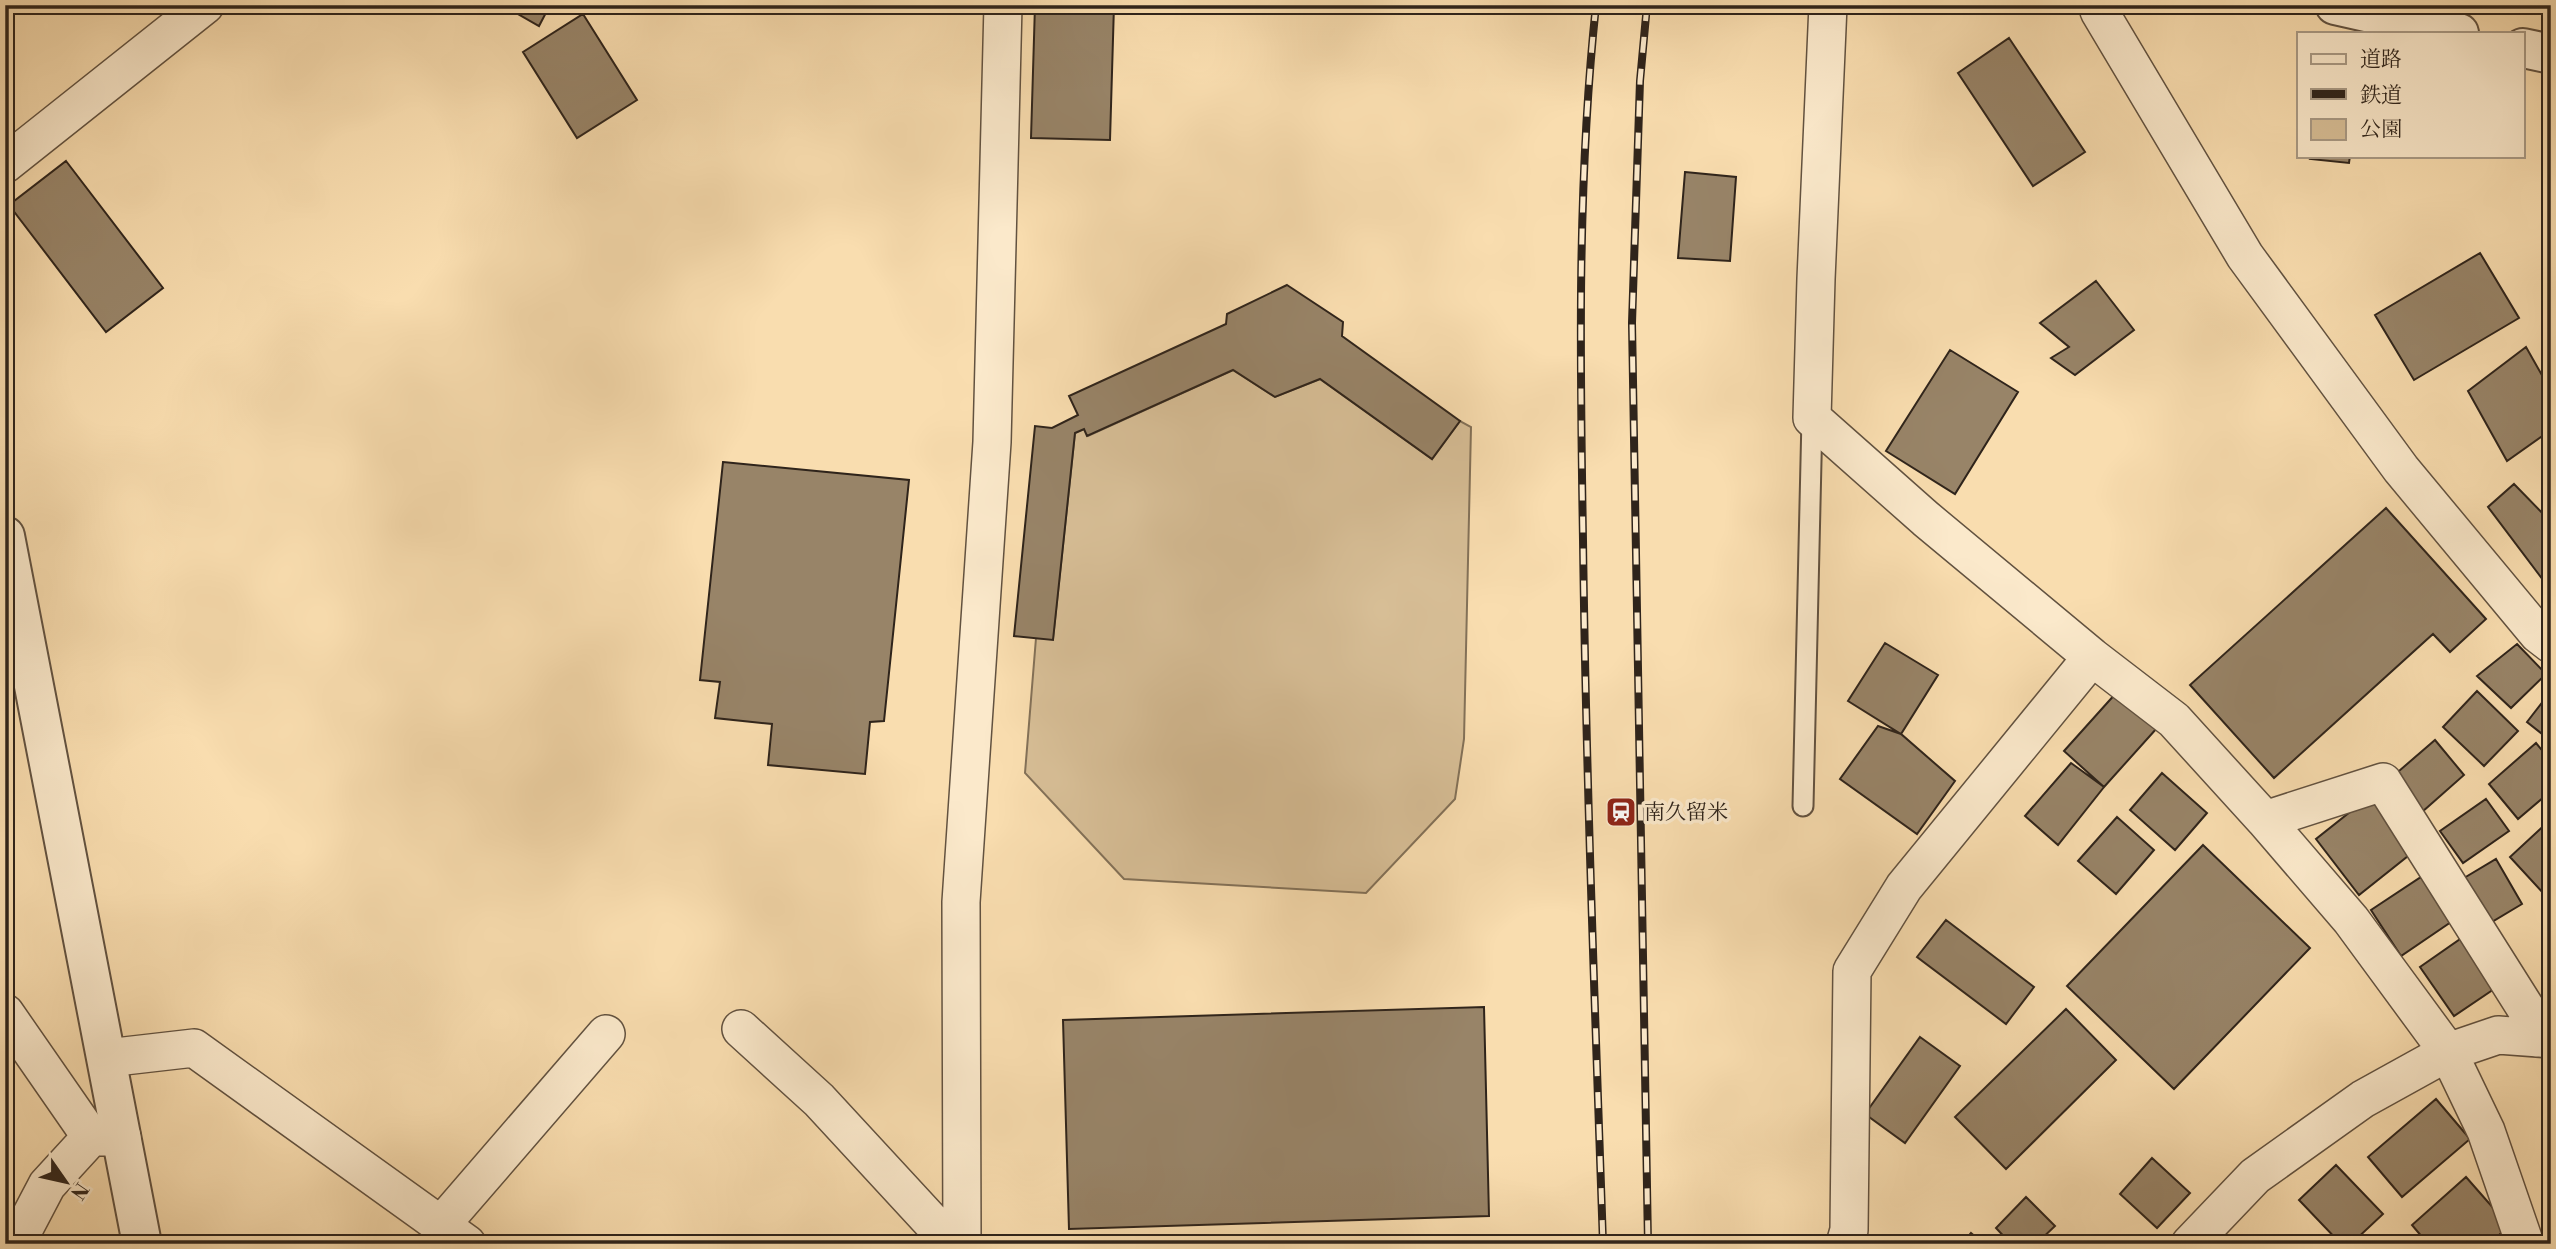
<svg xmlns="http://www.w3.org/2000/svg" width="2556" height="1249" font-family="'Libre Bodoni','Noto Serif JP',serif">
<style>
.green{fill:#d7be96;stroke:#837158;stroke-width:2}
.building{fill:#988468;stroke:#2f241b;stroke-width:2}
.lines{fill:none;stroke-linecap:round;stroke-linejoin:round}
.service-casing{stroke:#625240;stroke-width:23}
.minor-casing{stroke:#625240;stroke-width:40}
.tertiary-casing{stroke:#625240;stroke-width:42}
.service{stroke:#fbe9cb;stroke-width:19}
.minor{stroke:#fbe9cb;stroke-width:37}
.tertiary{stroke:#fbe9cb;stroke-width:38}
.rail-casing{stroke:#2f241b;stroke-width:8}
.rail{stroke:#fbe9cb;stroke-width:5;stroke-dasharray:16;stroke-linecap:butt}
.labels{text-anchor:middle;stroke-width:7;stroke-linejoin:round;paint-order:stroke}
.poi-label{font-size:21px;fill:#2f241b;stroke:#fbe9cb;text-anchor:start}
</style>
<rect width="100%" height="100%" fill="#f9ddaf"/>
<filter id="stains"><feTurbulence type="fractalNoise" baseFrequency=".00286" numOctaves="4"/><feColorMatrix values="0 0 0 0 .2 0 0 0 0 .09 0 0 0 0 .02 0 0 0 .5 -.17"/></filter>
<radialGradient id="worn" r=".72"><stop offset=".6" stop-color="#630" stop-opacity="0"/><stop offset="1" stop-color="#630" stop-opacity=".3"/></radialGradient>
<path class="green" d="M1233,370L1275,397L1320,379L1432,459L1460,421L1471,427L1464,739L1455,799L1366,893L1124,879L1025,773L1036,638L1053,639L1075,433L1084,429L1088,436Z"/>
<path class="building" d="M502,5H550L539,26Z
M1035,5H1114L1110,140L1031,138Z
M583,14L637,100L577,138L523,52Z
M2009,38L2085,152L2033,186L1958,73Z
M2311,156H2350L2349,163L2310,159Z
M66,161L163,288L106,332L9,205Z
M1685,172L1736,177L1730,261L1678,258Z
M2480,253L2519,318L2414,380L2375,315Z
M2096,281L2134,330L2075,375L2051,358L2069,347L2040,323Z
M1287,285L1343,322L1342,336L1460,421L1432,459L1320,379L1275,397L1233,370L1087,436L1084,429L1075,433L1053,640L1014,636L1035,426L1052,428L1078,415L1069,396L1226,324L1227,314Z
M2526,347L2551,391V430L2507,461L2468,391Z
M1950,350L2018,392L1955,494L1886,451Z
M723,462L909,480L884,721L870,722L865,774L768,765L772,724L715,718L720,682L700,680Z
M2514,484L2551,522V577L2546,584L2488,507Z
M2386,508L2486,619L2450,652L2433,634L2274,778L2190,685Z
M1885,643L1938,675L1901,734L1848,701Z
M2517,644L2546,674L2511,708L2477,676Z
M2477,691L2518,731L2484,766L2443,727Z
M2551,691V741L2527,722Z
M2117,692L2157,728L2104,787L2064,751Z
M1878,726L1901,734L1955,781L1917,834L1840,779Z
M2435,740L2464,775L2422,812L2392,777Z
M2536,743L2551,761V791L2518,819L2489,784Z
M2071,763L2104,787L2058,845L2025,816Z
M2162,773L2207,813L2175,850L2130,810Z
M2374,793L2418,848L2359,895L2316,839Z
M2486,799L2509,831L2463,863L2440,831Z
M2117,817L2154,850L2116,894L2078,861Z
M2551,819V890L2545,895L2510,857Z
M2203,845L2310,948L2174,1089L2067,986Z
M2496,859L2522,904L2485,926L2459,881Z
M2421,877L2451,922L2401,956L2371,910Z
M1946,920L2034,987L2006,1024L1917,957Z
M2466,935L2500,985L2454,1016L2420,967Z
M1484,1007L1489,1216L1069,1229L1063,1020Z
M2066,1009L2116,1060L2006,1169L1955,1117Z
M1920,1037L1960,1066L1905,1143L1865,1114Z
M2436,1099L2470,1139L2402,1197L2368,1157Z
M2152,1158L2190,1193L2157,1228L2120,1194Z
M2336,1165L2383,1214L2351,1244H2341L2299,1200Z
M2466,1177L2509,1226L2489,1244H2428L2412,1225Z
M2026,1197L2055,1226L2036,1244H2011L1996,1228Z
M1971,1233L1984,1244H1962Z"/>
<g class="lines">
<g class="service-casing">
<path id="service" d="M1803,806L1812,418"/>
</g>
<g class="minor-casing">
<path id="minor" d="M1828,5L1816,279L1812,418L1926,519L2092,657L2174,720L2265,820L2351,920L2448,1052L2486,1131L2525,1244
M2099,5V11L2245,256L2401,469L2538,634L2551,644
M5,164L205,5
M2265,820L2383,782L2535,1023L2536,1038
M5,1013L91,1137H122
M741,1029L819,1100L952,1244
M107,1058L194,1048L467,1244
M441,1225L606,1034
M16,1244L47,1185L91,1137
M962,1244L961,902L992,442L1003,5
M1845,1244L1849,1230L1852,971L1904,887L2092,657
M2190,1244L2255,1176L2363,1099L2448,1052L2498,1035L2551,1039"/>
</g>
<g class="tertiary-casing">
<path id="tertiary" d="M2335,5L2459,33
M2523,48L2551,54
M5,536L142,1244"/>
</g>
<use href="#service" class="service"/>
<use href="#minor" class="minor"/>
<use href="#tertiary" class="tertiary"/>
<g class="rail-casing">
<path id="rail" d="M1596,5C1577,183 1580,362 1583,540C1586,775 1595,1009 1603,1244
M1647,5L1640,81L1632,323L1648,1244"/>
</g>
<use href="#rail" class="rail"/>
</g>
<defs>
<g id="station-square" transform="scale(1.575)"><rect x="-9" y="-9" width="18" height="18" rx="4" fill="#8f2418" stroke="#fbe9cb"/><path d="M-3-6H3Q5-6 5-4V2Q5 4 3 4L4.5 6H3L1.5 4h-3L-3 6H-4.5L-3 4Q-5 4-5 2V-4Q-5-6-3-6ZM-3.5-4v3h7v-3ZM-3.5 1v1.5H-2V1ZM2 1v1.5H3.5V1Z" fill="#fff"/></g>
</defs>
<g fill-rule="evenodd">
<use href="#station-square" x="1621" y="812"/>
</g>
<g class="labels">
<g class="poi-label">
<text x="1644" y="819">南久留米</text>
</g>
</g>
<rect width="2556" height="1249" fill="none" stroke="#f9ddaf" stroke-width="28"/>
<rect x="7" y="7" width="2542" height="1235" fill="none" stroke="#2f241b" stroke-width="3.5"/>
<rect x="14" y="14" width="2528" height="1221" fill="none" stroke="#2f241b" stroke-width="2"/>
<rect x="2297" y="32" width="228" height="126" fill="#fbe9cb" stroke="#a99a85" stroke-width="2"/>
<rect x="2311" y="54" width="35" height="10" fill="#fbe9cb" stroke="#a99a85" stroke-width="2"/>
<text x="2360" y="66" font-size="21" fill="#2f241b">道路</text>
<rect x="2311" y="89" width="35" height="10" fill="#2f241b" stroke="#a99a85" stroke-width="2"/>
<text x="2360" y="102" font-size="21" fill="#2f241b">鉄道</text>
<rect x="2311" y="119" width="35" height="21" fill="#d7be96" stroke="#a99a85" stroke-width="2"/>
<text x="2360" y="136" font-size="21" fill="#2f241b">公園</text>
<g transform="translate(66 1182) rotate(124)" stroke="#fbe9cb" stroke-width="5" paint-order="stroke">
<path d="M0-5L12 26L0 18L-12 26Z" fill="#2f241b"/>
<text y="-10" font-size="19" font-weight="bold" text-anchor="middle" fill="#2f241b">N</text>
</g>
<rect width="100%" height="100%" filter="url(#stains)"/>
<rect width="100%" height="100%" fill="url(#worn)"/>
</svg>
